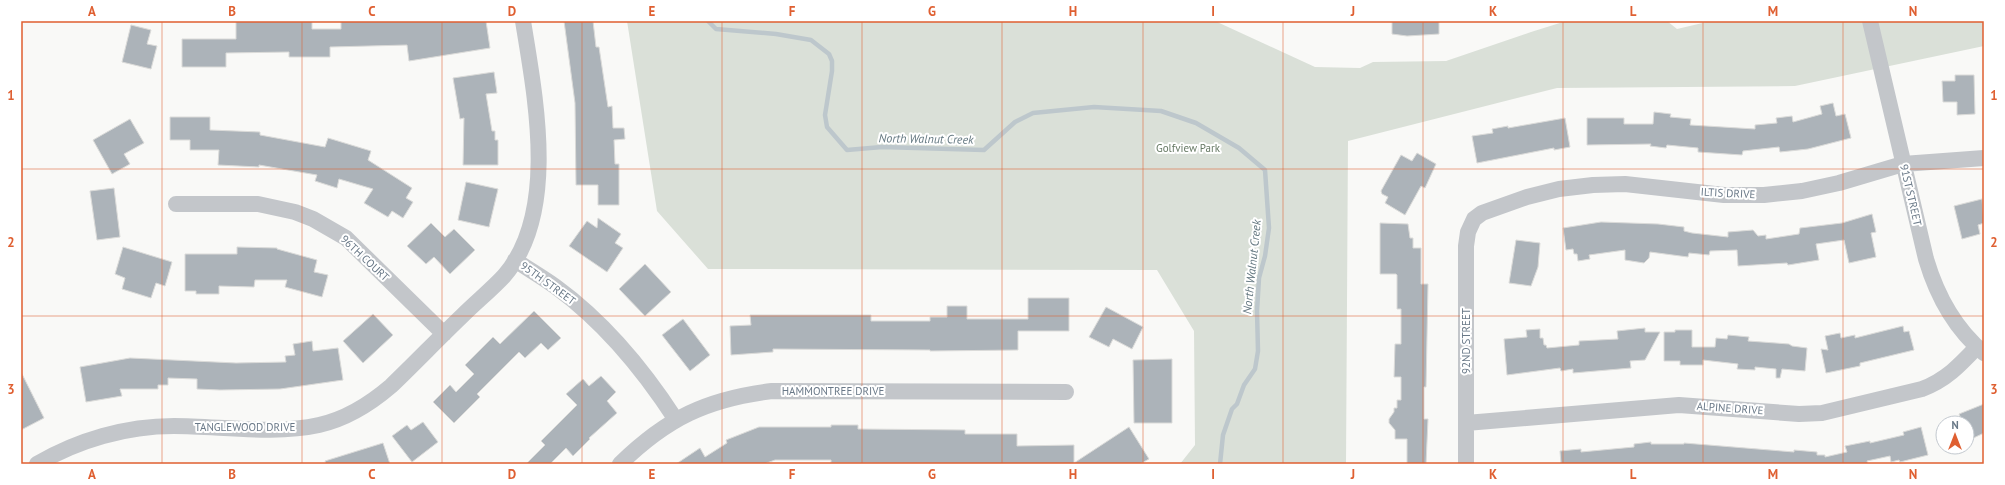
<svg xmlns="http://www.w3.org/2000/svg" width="2005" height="485" font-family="'PT Sans',sans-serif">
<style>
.green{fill:#dae0d8}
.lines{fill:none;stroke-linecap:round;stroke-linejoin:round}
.stream{stroke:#bdc7cc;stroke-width:4.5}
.building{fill:#acb3b9;stroke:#dbdbd9}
.minor{stroke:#c3c6ca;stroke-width:16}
.grid{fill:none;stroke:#df5f31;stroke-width:1;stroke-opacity:0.55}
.labels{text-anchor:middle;stroke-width:4;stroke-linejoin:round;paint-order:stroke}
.park-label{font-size:11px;fill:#667964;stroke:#fff}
.street-label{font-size:11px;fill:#697887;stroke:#fff}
.water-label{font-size:12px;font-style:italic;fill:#657982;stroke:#fff}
.neatline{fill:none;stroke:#df5f31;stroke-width:1.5}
.grid-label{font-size:13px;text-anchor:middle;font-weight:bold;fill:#df5f31}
</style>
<rect width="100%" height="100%" fill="#f9f9f7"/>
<path class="green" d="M627,21H1215L1315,67L1360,68L1373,62L1446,61L1531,32L1563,22L1572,21H1667L1677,29L1711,21H1984V46L1795,86L1557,88L1348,141L1346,464H1180L1195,445L1194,331L1157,270L708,269L657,211Z"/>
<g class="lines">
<path class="stream" d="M708,21L716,29L776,34L811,40L829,54L832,61V71L825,115L827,127L847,150L882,147L984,150L1015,122L1033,113L1094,107L1161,111L1196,123L1239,148L1265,170L1269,228L1265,256L1259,278L1257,311L1258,351L1255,369L1244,385L1237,404L1232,409L1223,435L1220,464"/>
</g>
<path class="building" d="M236,21H312V29H341V21H486L490,48L409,61L407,45L330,47V57H289V52L226,53V67H182V39H236Z
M564,21H593L596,47H599L608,107L612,106L613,128H624L625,139L614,140L615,164H619V205H598V185H576L575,103Z
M1392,21H1439V34L1407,36L1392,34Z
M131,25L151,30L147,44L157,46L151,69L122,62Z
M494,72L497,93L486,94L492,131H495V140H498V165H463L464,118L460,119L453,78Z
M1955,75H1974L1975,114L1957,115V102H1943L1942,81H1955Z
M1833,103L1836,116L1845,114L1851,138L1808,149L1780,152L1779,147L1743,151L1742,155L1698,152V148L1667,145L1666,148L1650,146L1651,144L1587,145V118H1624V124H1653L1654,112L1671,114L1670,117L1691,119L1690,125L1755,129V125L1777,123L1776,118L1792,116L1793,122L1822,114L1820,106Z
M170,117H210V130L260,132V135L325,147L328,138L371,151L368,160L412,188L406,198L413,202L403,218L392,211L388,217L364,203L373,189L339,179L337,188L315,181L317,175L259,165V167L218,165L219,150H190V140H170Z
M1565,118L1570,147L1554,150V148L1477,163L1472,136L1493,133L1492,129L1508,126V128Z
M130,119L144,143L124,154L130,164L112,174L93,140Z
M1417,153L1436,164L1425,188L1421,186L1405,215L1385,203L1388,197L1382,194L1381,191L1401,155L1412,161Z
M466,182L498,189L489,227L458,220Z
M114,188L120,237L97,240L90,191Z
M1982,199L1984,223L1978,225L1980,234L1962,239L1954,206Z
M1872,214L1876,232L1871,233L1876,257L1849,263L1844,240L1816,244L1819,260L1788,265L1787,263L1738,266L1737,250L1710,251L1709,255L1689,253L1688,257L1650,252L1649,258L1644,263L1625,260V250L1589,255L1590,259L1578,261L1577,254H1574L1573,249L1566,250L1563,228L1601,222L1658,224L1684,227V231L1692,233L1728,237V232L1753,230L1758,236L1766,235V239L1799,234L1800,228L1842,223Z
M598,218L621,234L615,243L623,248L607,272L569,246L587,221L597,228Z
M431,223L445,237L454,229L475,250L450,274L434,257L426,264L407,246Z
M1380,223L1408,224L1410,238H1413V248H1421V284H1428L1426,387H1424V419H1428L1426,464H1407V439H1395V430L1389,423V419L1394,412V408H1397V400H1401V377H1394L1395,344H1401V309H1397V275L1396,274H1380Z
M1516,240L1540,243L1538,267L1531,286L1509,283Z
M123,247L172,262L165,286L156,283L151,298L122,289L125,278L115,274Z
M237,247L277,248V249L317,260L314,272L328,275L322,297L285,287L287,280H255L254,287L219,286V294H196V291H185V254H237Z
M645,264L671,292L645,316L619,289Z
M1028,298H1069V331H1018V350L930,351V350L773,349V352L731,355L730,326L751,325L750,315H871V321H930V317H947V306H967V319H1028Z
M1106,307L1143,327L1132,349L1113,339L1109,347L1089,337Z
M534,311L561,338L548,350L541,343L525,358L519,352L477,394L480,397L454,423L433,402L450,385L456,392L474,374L465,365L493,337L500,344Z
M373,314L393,335L363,363L343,341Z
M683,319L710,355L690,371L662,335Z
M1903,326L1904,332L1909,331L1914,350L1860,363V366L1826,373L1821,349L1828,350L1825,336L1840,333L1841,338L1855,335V338Z
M1645,328V332H1660L1645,360L1630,361L1631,368L1573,373V369L1561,371L1560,368L1507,375L1504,339L1527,337L1526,330L1540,329V338H1543L1544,345H1546L1547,348L1579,345V341L1618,339L1617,331Z
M1675,330H1692V347H1715L1716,338L1727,339L1728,335L1749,337L1748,341L1789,344L1792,346L1807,348L1805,371L1782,369L1780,378H1776V369L1755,367V370L1737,369L1738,364L1703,360V365H1680V361H1664V332H1675Z
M312,341L313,351L338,348L343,380L280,389L220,390L197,389V379L168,378V385H158V389H120L122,396L86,402L80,367L130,358L236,363L286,362L285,356L295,355L293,344Z
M1172,359V423H1134L1133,360Z
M21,372L44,418L21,430Z
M601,376L616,392L607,401L617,413L589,438L590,439L573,456L566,448L550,464H526L545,445L541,441L577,405L566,394L583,379L589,386Z
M1984,404V433L1967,441V423H1963L1959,414Z
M423,422L438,442L412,462L392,436L407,425L411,430Z
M831,425H858V429L965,430V434H1017V446L1074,445V463L1129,427L1149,459L1140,464L831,463V460H775L764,464H676L700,448L705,457L727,443L726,440L759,427H831Z
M1921,427L1928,455L1900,462L1899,460L1891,462L1890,456L1867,461L1868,464H1561L1560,451L1581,449V452L1634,447V444L1651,442V444H1684V443L1794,452V450L1817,452V455H1825V457L1847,452L1845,446L1870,441V443L1904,435L1903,432Z
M383,443L390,464H326L325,461Z"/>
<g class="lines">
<path class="minor" d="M1870,21L1926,259C1937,296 1954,328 1984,353
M176,204H258L295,212L313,219L346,238L444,334
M515,260C528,269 542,277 556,287C604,322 643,369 676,420
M1466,423L1679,405L1799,414L1822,413L1922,389C1946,380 1960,365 1977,347
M37,464C78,440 126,426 174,426C219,426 275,435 319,425C346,419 370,404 391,386C415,363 438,339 462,316C476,302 491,290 504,276C559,213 535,96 523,21
M620,464C667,418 707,399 772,391L1066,392
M1466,464V246L1468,232L1474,219L1482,213L1527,197L1559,189L1593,185L1625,184L1724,195H1764L1802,191L1839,183L1903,164L1984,158"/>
</g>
<path class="grid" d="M162,21V464M302,21V464M442,21V464M582,21V464M722,21V464M862,21V464M1002,21V464M1143,21V464M1283,21V464M1423,21V464M1563,21V464M1703,21V464M1843,21V464M21,169H1984M21,316H1984"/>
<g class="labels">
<g class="park-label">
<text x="1188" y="152">Golfview Park</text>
</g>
<g class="street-label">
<text transform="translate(1728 193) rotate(3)" y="4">ILTIS DRIVE</text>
<text transform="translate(1911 195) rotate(77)" y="4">91ST STREET</text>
<text transform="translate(365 258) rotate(43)" y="4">96TH COURT</text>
<text transform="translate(548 283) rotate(36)" y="4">95TH STREET</text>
<text transform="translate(1466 341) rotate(-90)" y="4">92ND STREET</text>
<text x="833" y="395">HAMMONTREE DRIVE</text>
<text transform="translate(1730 408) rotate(4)" y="4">ALPINE DRIVE</text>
<text x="245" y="431">TANGLEWOOD DRIVE</text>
</g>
<g class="water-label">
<text transform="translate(926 139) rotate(1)" y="4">North Walnut Creek</text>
<text transform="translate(1252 267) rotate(-84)" y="4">North Walnut Creek</text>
</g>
</g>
<rect width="2005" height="485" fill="none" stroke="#ffffff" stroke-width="44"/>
<g transform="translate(1955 435)"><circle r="19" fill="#ffffff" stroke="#c3c9cf"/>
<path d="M0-3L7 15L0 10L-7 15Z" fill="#df5f31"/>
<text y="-6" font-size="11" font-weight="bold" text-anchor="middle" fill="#697887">N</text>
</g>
<rect x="22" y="22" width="1961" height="441" class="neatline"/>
<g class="grid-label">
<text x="92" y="16">A</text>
<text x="232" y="16">B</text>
<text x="372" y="16">C</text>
<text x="512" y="16">D</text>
<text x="652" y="16">E</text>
<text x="792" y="16">F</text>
<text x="932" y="16">G</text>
<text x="1073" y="16">H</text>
<text x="1213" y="16">I</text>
<text x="1353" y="16">J</text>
<text x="1493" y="16">K</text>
<text x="1633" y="16">L</text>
<text x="1773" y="16">M</text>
<text x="1913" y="16">N</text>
<text x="11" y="100">1</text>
<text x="1994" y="100">1</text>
<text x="11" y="247">2</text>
<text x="1994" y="247">2</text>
<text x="11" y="394">3</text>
<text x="1994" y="394">3</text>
<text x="92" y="479">A</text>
<text x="232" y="479">B</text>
<text x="372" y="479">C</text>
<text x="512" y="479">D</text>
<text x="652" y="479">E</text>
<text x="792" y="479">F</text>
<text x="932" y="479">G</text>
<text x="1073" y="479">H</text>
<text x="1213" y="479">I</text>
<text x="1353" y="479">J</text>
<text x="1493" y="479">K</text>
<text x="1633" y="479">L</text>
<text x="1773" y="479">M</text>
<text x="1913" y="479">N</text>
</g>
</svg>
